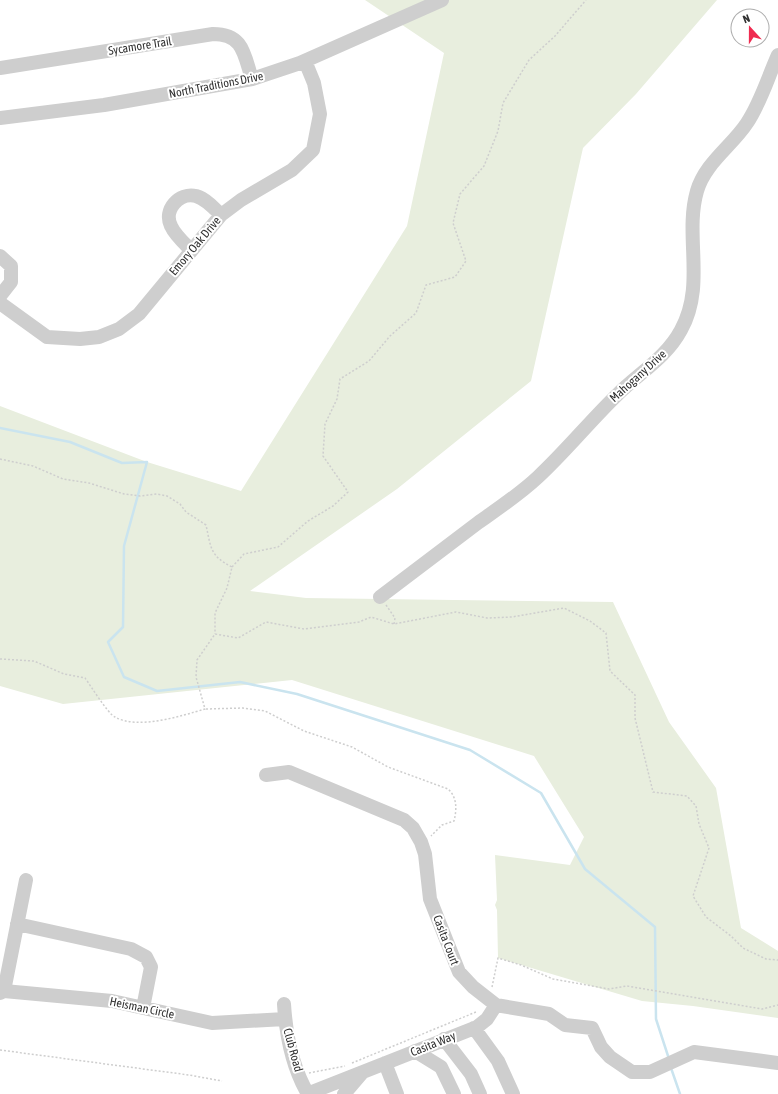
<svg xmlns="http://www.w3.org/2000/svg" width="778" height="1094" font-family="'Asap Condensed',sans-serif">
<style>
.green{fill:#e8eede}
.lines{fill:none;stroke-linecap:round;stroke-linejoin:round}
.stream{stroke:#cae4ef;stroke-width:2.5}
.path{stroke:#cecece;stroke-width:1.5;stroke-dasharray:2 2;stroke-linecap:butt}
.minor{stroke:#cecece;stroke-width:14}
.labels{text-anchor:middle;stroke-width:4;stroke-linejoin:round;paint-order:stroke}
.street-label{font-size:12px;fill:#313131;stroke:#fff}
</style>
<rect width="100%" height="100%" fill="#fff"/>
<path class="green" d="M365,0H717L636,94L583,148L531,381L397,489L250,591L306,598L613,602L669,722L716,788L741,928L778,951V1018L693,1006L642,1001L498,958L497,910L495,905L497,900L495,855L570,865L584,837L534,756L292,680L63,704L0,686V406L147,462L241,491L407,226L444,53Z"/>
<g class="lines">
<path class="stream" d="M0,428L70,442L122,463L147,462L124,546L123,627L108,642L124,677L157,691L240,682L297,694L470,750L541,793L585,869L655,927L656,1019L669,1059
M671,1068L680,1094"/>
<path class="path" d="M0,459L33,466L63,479L89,483L124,494L140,496L157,494L167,496L180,504L186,512L206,525C211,548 210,556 232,567L227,588L215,613V634
M232,567L244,554L278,547L308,521L333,506L348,492L323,456L325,424L337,399L340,379L369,361L390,336L416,313L426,285L455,277L466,261L453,223L460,194L484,166L498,131L503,103L529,60L555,36L586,0
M386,605L395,618L394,624
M0,659L34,661L64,674L85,678C91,686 108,714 115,717C138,730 181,716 205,709L196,677L197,660L215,634L238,638L266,622L304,629L359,622L371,617L394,624L456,612L487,618L512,617L564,608L590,621L606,633L610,671L635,695V718L653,792L687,796L696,806L699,824L709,848L693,896L706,917L731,936L743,948L766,959L778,960
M206,709L243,708L265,711L304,731L352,747L388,767L448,789C457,797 457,809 454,821L442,825L431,836
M492,987L498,958L521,965L553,979L609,989L627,986L762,1009L778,1005
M0,1050L189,1075L222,1081
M352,1063L476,1012
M309,1073L345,1066"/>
<path class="minor" d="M0,68L213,34C244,34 244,55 252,79
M0,118L104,105L252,79L300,63L442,0
M191,250C184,243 175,235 171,226C163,210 179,192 196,196C206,199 214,208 221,215
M0,256L11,266V282L0,296
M0,303L47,337L80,339L99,337L119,329L139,314L221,215L241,200L292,170L313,150L320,114L314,83L305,61
M380,597C413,572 446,547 479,522C499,508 520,494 538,477C566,451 590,421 617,395C639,373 666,358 681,330C706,285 684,236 697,191C705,163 732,146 747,123C761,102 768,77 778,55
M266,775L289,772L404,820L413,828L421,842L425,854L430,899L459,972L473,987L496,1005L549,1014L565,1025L592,1028L601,1047L610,1057L632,1072H650L694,1052L778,1063
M17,924L131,949L146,957L151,967L143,1008
M4,991L26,880
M0,993L4,991L112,1001L212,1023L285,1019
M284,1004C286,1035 292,1067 308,1094
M474,1028L498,1061L513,1094
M444,1039L471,1074L480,1094
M415,1051L441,1067L454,1094
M385,1063L397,1094
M307,1094L477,1027L487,1019L496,1005
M344,1094L362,1073"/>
</g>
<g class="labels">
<g class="street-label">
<text transform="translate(140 46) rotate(-9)" y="4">Sycamore Trail</text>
<text transform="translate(216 85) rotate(-11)" y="4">North Traditions Drive</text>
<text transform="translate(195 246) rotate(-50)" y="4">Emory Oak Drive</text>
<text transform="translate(638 376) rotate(-42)" y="4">Mahogany Drive</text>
<text transform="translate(446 940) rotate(69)" y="4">Casita Court</text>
<text transform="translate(142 1008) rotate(12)" y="4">Heisman Circle</text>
<text transform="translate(433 1044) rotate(-22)" y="4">Casita Way</text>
<text transform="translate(293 1050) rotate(75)" y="4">Club Road</text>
</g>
</g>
<g transform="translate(750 28) rotate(339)"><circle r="19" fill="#ffffff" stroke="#adadad"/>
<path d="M0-3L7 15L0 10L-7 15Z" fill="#ef2b50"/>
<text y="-6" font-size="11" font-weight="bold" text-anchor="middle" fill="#313131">N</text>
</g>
</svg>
